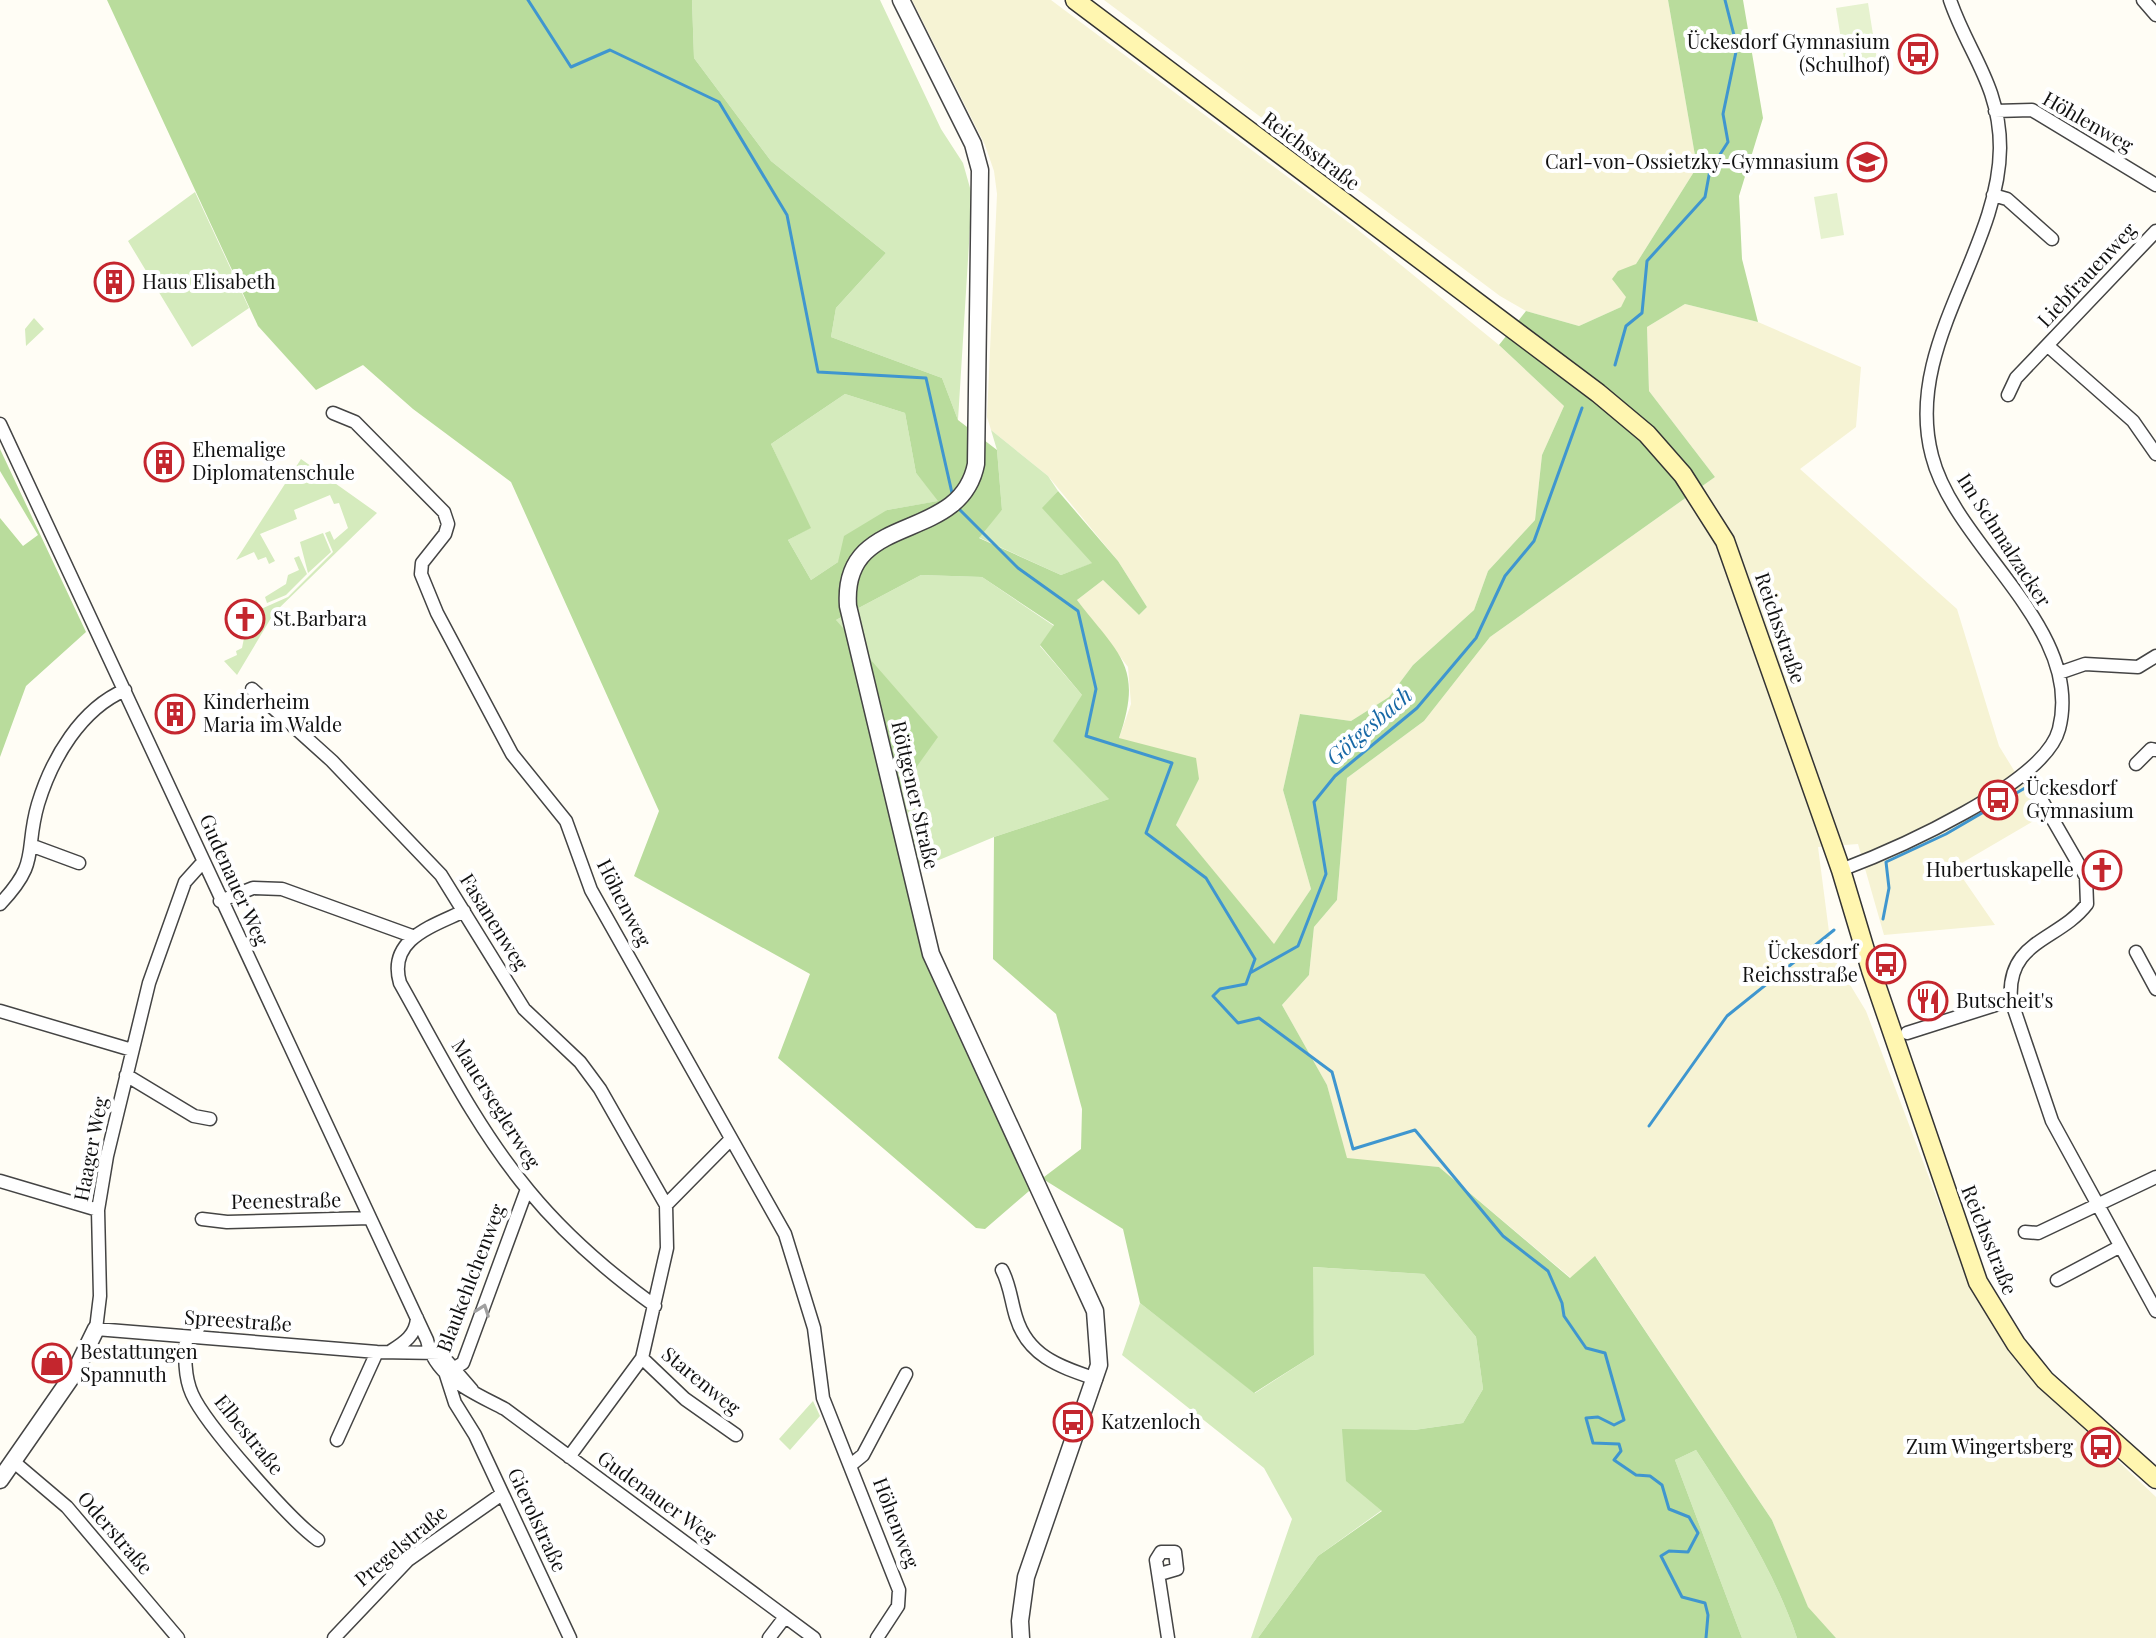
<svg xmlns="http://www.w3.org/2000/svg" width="2156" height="1638" font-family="'Playfair Display',serif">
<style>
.farmland{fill:#f6f3d4}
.green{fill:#d5ebbd}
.forest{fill:#b9dc9c;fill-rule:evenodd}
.pitch{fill:#e6f2cf}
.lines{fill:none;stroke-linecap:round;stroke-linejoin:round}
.stream{stroke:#3f96cf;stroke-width:3}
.minor-casing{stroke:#444;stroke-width:15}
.tertiary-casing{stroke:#444;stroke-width:19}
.secondary-casing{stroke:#333;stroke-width:21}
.minor{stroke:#fff;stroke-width:12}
.tertiary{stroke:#fff;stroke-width:16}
.secondary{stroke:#fff6b0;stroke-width:18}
.oneway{stroke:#a0a0a0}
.labels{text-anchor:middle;stroke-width:8;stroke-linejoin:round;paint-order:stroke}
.poi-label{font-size:20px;fill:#111;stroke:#fff;text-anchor:start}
.street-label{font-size:20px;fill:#111;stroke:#fff}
.water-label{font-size:22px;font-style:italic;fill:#1768a6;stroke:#fff}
</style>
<rect width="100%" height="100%" fill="#fffdf5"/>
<path class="farmland" d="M912,0H1051L1352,225L1499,345L1564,406L1542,455L1535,520L1488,571L1474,610L1413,665L1389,697L1351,721L1300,714L1283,790L1311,889L1274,945L1176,825L1199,779L1119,738L1131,704L1128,667L1077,600L1103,580L1139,615L1147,607L1118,561L1048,476L991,430L987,417L997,194L994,171L985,145Z
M1104,0H1668L1697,167L1636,264L1626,271L1627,297L1621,307L1579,326L1526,311L1500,296Z
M1685,304L1758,322L1861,367L1856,427L1800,469L1957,609L1999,746L2042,816L1955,867L1995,925L1884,935L1858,844L1818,847L1832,955L1866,1011L1961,1262L2004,1345L2042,1389L2156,1497V1638H1836L1808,1608L1772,1520L1596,1257L1571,1278L1439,1167L1346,1159L1327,1085L1282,1005L1309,975L1314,927L1337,900L1347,778L1424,721L1490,637L1715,477L1649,391L1647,327Z"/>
<path class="green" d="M692,0H880L941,129L963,163L972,195L958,420L942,378L831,337L836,308L886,253L771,161L694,58Z
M195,192L249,308L192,347L128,241Z
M34,318L44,329L26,346L25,329Z
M845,394L905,413L916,473L939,501L887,510L838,562L811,580L788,540L810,528L771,444Z
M991,430L1048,476L1058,491L1043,508L1093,563L1061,575L978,537L1002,510L997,450Z
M301,459L377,513L274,613L237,675L224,661L237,655L236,651L242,648L244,638L251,634L249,627L254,617L249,603L256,600L261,609L288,597L333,552L325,533L330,531L334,540L348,528L339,503L334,504L330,495L294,510L297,519L260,534L275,561L269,564L266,557L258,560L254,552L236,560Z
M323,533L331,552L308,573L300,542Z
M299,556L307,574L286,595L267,603L265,597L286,584L288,575L299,570L294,558Z
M921,575L982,577L1054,626L1040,646L1082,695L1109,799L994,837L908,873L836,620Z
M1312,1267L1424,1274L1476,1337L1483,1389L1463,1423L1414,1430L1382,1510L1318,1556L1258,1638H1251L1292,1519L1264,1468L1122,1355L1140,1303L1255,1393L1314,1355Z
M813,1401L820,1416L790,1450L779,1439Z
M1696,1450C1735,1510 1774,1570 1797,1638H1742L1675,1460Z"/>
<path class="forest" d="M107,0H692L694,58L771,161L886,253L836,308L831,337L942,378L958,420L997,450L1002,510L979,538L1061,575L1092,563L1042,508L1058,491L1118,561L1147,607L1139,615L1103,580L1077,600C1119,655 1144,666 1119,738L1196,758L1199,779L1176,825L1274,944L1311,889L1283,790L1300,714L1351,721L1389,697L1413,665L1474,610L1488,571L1535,520L1542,455L1564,406L1499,345L1526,311L1579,326L1621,307L1626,297L1612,279L1618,271L1636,264L1697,167L1668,0H1743L1763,118L1739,196L1742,259L1758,322L1685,304L1647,327L1649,391L1715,477L1490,637L1424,721L1347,778L1337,900L1314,927L1309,975L1282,1005L1327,1085L1347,1158L1439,1167L1570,1278L1595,1256L1772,1520L1808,1607L1836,1638H1797C1774,1570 1735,1510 1696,1450L1675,1460L1742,1638H1258L1318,1556L1382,1511L1346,1481L1342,1429L1414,1430L1463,1423L1483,1389L1476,1337L1424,1274L1313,1267L1314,1355L1254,1393L1140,1303L1123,1229L1043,1179L985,1229L976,1228L778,1058L810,974L634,876L659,811L511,482L413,409L363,365L316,390L258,326ZM845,394L905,413L916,473L938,501L887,510L844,536L838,562L811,580L788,540L811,528L771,444ZM921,575L982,577L1054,625L1040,645L1082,695L1053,741L1109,799L994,837L993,959L1056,1014L1082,1109L1081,1149L1044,1177L1006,1127L908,873L890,804L938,737L836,620Z
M0,449L86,632L26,686L0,757V518L23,546L38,535L0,471Z"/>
<path class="pitch" d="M1868,3L1878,66L1846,71L1836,8Z
M1837,193L1844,235L1821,239L1814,197Z"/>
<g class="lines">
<path class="stream" d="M528,0L571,67L610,50L719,102L787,215L818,372L926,378L952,493
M1615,365L1626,326L1642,313L1647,261L1705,197L1710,170L1728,142L1723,114L1737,47L1725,0
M957,507L1018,568L1078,611L1096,689L1086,736L1172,763L1146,833L1206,878L1255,959L1246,984L1220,989L1213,996L1238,1023L1259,1018L1332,1072L1353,1149L1415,1130L1503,1236L1548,1271L1562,1303L1564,1316L1586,1348L1605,1353L1624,1420L1614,1425L1598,1417L1586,1418L1593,1443L1619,1444L1621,1451L1614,1460L1636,1475L1650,1476L1662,1485L1669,1509L1689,1517L1698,1533L1688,1552L1669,1551L1661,1556L1682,1597L1705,1603L1708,1615L1706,1638
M1883,919L1889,888L1886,862L1946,834L2025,788
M1250,973L1298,946L1326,874L1314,802L1335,776L1417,708L1476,638L1505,576L1534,541L1582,408
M1649,1126L1727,1016L1834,930"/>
<g class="minor-casing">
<path id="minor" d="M2143,0L2156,15
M1995,111L2032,110L2156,185
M1993,195L2007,199L2052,239
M2048,346L2133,421L2156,454
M2008,395L2016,378L2156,231
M333,413L355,422L444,512L448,524L445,534L422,563L421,574L437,613L512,754L566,821L591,890L785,1234L814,1328L823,1398L899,1590L898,1606L877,1638
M0,424L427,1340C435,1378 473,1392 505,1409L814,1638
M2059,673L2085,664L2138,667L2156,656
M252,689L332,761L441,875L524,1009L580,1062L600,1089L666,1205
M2136,764L2151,749L2156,750
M33,846L79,863
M203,862L185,882L149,983L107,1156L98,1210L100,1296L96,1329L377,1352L440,1353L472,1390
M1841,870C1894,850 2045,784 2059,729C2085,628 1955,547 1932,456C1903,347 1999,252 2000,148C2000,85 1968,53 1950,0
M220,901L253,888L282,889L412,936
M0,904C41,861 24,852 38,804C52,758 81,709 125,690
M464,911C433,926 387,939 400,983C440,1054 477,1129 529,1191C566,1236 608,1272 655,1306
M2136,952L2156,989
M2011,1000L2052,1121L2156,1311
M0,1011L132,1050
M1907,1033L2011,1000C2006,940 2059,941 2087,904L2086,877L2026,773
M126,1075L194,1116L210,1119
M0,1181L98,1210
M666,1205L730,1140
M202,1219L227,1222L370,1218
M2025,1232L2038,1233L2156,1177
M1002,1270C1010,1285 1011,1301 1016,1317C1028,1357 1061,1367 1096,1379
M2057,1280L2119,1247
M186,1338C185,1356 184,1376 192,1394C205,1424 290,1520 318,1540
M391,1351C404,1343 416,1335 417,1318
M642,1358L685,1399L736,1435
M451,1370L463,1363L527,1189
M446,1375L455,1403L475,1435L570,1638
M337,1440L377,1352
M569,1457L642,1358L667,1248L666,1205
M14,1462L67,1507L178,1638
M852,1464L863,1455L906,1374
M1160,1574L1177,1569L1175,1552H1161L1156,1560L1168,1638
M334,1638L408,1560L502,1494
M769,1638L785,1617"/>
</g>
<g class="tertiary-casing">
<path id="tertiary" d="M901,0L973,144L980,170L976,464C960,546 841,509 848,606L931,954L1095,1311L1099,1365L1026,1577L1020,1621L1021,1638
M0,1480L75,1372L96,1329"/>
</g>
<g class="secondary-casing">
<path id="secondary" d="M1075,0L1598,393L1647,434L1683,475L1725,541L1841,870L1871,970L1978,1282L2016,1344L2045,1380L2156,1479"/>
</g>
<use href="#minor" class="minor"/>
<use href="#tertiary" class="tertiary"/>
<use href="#secondary" class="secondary"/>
</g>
<defs><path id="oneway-chevron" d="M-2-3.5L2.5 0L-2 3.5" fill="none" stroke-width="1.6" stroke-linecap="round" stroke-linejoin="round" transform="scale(2)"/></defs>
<use class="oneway" href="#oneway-chevron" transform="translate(483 1310) rotate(-70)"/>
<defs>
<g id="bus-ring" transform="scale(2)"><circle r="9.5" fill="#fff" stroke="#c4262e" stroke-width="1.5"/><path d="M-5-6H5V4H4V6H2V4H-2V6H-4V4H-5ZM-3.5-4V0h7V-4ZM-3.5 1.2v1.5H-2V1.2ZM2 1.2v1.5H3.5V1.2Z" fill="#c4262e"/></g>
<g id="school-ring" transform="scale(2)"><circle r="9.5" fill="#fff" stroke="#c4262e" stroke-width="1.5"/><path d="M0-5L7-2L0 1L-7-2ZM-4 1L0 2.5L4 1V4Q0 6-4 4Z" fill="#c4262e"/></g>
<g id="building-ring" transform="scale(2)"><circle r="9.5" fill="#fff" stroke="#c4262e" stroke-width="1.5"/><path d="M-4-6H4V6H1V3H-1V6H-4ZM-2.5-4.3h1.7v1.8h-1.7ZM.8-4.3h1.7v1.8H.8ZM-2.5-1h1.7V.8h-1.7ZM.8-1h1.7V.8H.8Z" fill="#c4262e"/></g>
<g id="church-ring" transform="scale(2)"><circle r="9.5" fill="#fff" stroke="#c4262e" stroke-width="1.5"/><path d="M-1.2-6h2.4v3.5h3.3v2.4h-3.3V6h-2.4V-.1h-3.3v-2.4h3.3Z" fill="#c4262e"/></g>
<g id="restaurant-ring" transform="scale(2)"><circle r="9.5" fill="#fff" stroke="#c4262e" stroke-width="1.5"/><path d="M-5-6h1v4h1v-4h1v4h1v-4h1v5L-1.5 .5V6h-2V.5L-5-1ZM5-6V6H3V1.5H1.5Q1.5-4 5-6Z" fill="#c4262e"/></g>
<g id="shop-ring" transform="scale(2)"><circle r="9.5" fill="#fff" stroke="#c4262e" stroke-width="1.5"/><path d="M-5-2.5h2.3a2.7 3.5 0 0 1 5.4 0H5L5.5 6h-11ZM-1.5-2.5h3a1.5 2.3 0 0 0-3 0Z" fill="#c4262e"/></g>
</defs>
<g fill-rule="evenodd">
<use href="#bus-ring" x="1918" y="54"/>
<use href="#school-ring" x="1867" y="162"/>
<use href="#building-ring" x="114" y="282"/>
<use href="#building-ring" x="164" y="462"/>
<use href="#church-ring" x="245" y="619"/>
<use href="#building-ring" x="175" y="714"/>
<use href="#bus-ring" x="1998" y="800"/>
<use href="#church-ring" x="2102" y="870"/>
<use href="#bus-ring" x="1886" y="964"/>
<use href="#restaurant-ring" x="1928" y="1001"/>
<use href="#shop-ring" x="52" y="1363"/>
<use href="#bus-ring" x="1073" y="1422"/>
<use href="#bus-ring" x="2101" y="1447"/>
</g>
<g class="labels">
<g class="poi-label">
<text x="1890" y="49" text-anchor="end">Ückesdorf Gymnasium<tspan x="1890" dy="23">(Schulhof)</tspan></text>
<text x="1839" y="169" text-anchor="end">Carl-von-Ossietzky-Gymnasium</text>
<text x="142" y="289">Haus Elisabeth</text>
<text x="192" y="457">Ehemalige<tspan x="192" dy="23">Diplomatenschule</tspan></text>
<text x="273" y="626">St.Barbara</text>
<text x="203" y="709">Kinderheim<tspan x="203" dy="23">Maria im Walde</tspan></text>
<text x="2026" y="795">Ückesdorf<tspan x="2026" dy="23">Gymnasium</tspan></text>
<text x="2074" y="877" text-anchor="end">Hubertuskapelle</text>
<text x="1858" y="959" text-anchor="end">Ückesdorf<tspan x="1858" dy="23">Reichsstraße</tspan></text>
<text x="1956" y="1008">Butscheit's</text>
<text x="80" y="1359">Bestattungen<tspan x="80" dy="23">Spannuth</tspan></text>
<text x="1101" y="1429">Katzenloch</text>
<text x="2073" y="1454" text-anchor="end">Zum Wingertsberg</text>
</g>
<g class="street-label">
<text transform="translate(2088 122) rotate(30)" y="7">Höhlenweg</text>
<text transform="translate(1311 151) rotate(37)" y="7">Reichsstraße</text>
<text transform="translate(2087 275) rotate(-47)" y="7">Liebfrauenweg</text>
<text transform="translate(2004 540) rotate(57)" y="7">Im Schmalzacker</text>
<text transform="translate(1780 628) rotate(71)" y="7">Reichsstraße</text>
<text transform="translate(915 795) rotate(77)" y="7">Röttgener Straße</text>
<text transform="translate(234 880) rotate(66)" y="7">Gudenauer Weg</text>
<text transform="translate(624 903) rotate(63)" y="7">Höhenweg</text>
<text transform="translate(494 922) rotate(58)" y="7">Fasanenweg</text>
<text transform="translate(496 1104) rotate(58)" y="7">Mauerseglerweg</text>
<text transform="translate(91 1149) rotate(-79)" y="7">Haager Weg</text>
<text transform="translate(286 1201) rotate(-1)" y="7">Peenestraße</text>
<text transform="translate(1989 1240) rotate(68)" y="7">Reichsstraße</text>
<text transform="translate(471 1278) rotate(-69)" y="7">Blaukehlchenweg</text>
<text transform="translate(238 1321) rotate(4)" y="7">Spreestraße</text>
<text transform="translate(701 1381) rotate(39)" y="7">Starenweg</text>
<text transform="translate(249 1435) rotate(51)" y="7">Elbestraße</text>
<text transform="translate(657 1497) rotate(36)" y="7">Gudenauer Weg</text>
<text transform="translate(537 1520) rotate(65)" y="7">Gierolstraße</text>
<text transform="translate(896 1523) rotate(69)" y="7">Höhenweg</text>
<text transform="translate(115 1533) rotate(49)" y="7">Oderstraße</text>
<text transform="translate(401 1546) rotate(-40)" y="7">Pregelstraße</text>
</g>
<g class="water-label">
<text transform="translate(1369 726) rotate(-41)" y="8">Götgesbach</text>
</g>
</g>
</svg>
